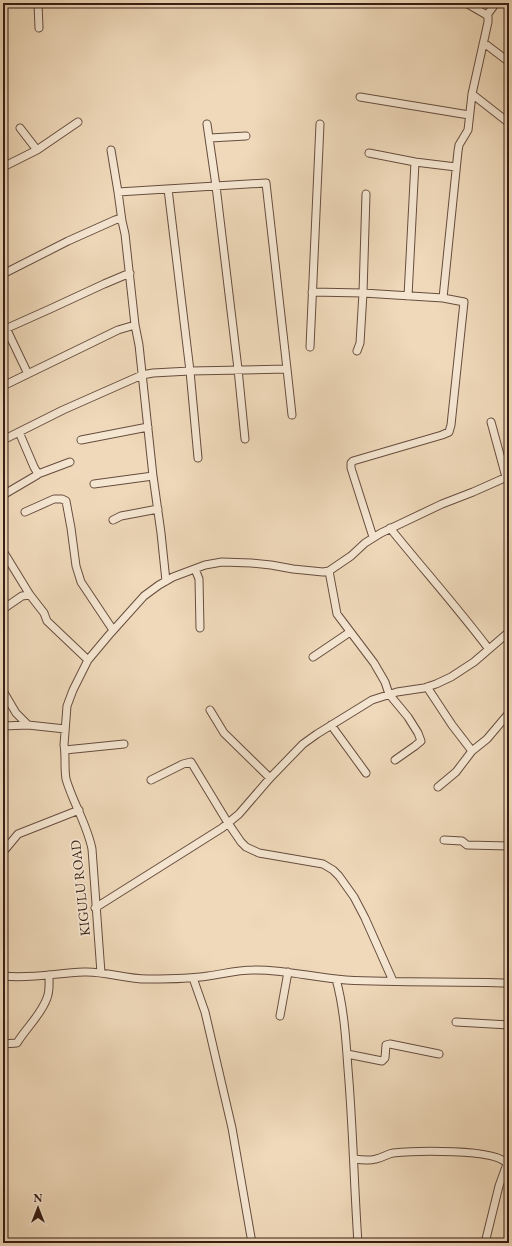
<svg xmlns="http://www.w3.org/2000/svg" width="512" height="1246" font-family="'EB Garamond',serif">
<style>
.lines{fill:none;stroke-linecap:round;stroke-linejoin:round}
.minor-casing{stroke:#664d3e;stroke-width:9}
.minor{stroke:#f5e6d2;stroke-width:7}
.labels{text-anchor:middle;stroke-width:3.5;stroke-linejoin:round;paint-order:stroke}
.street-label{font-size:14px;fill:#381e14;stroke:#f5e6d2}
</style>
<rect width="100%" height="100%" fill="#efd9ba"/>
<filter id="stains"><feTurbulence type="fractalNoise" baseFrequency=".005" numOctaves="4"/><feColorMatrix values="0 0 0 0 .2 0 0 0 0 .09 0 0 0 0 .02 0 0 0 .5 -.17"/></filter>
<radialGradient id="worn" r=".72"><stop offset=".6" stop-color="#630" stop-opacity="0"/><stop offset="1" stop-color="#630" stop-opacity=".3"/></radialGradient>
<g class="lines">
<g class="minor-casing">
<path id="minor" d="M38,3L39,28
M487,15L496,3
M484,43L509,62
M472,94L509,123
M360,97L469,115
M207,124L216,186L238,369L245,439
M20,128L37,150
M210,138L246,136
M111,150L118,192
M369,153L415,162L456,167
M3,167L37,150L78,122
M168,189L190,371L198,458
M3,274L68,241L115,220L118,219L122,221L125,234L135,325L139,345L153,476L161,533L166,581
M312,292L363,293L443,298L458,151L459,145L468,130L472,94L488,22V16L485,14L466,3
M408,296L415,162
M6,328L28,374
M3,330L50,309L104,284L130,273
M310,347L320,124
M357,351L360,343L363,293L366,194
M287,369L292,415
M3,386L118,330L135,325
M491,422L506,477
M3,440L63,410L142,375L153,373L190,371L287,369L266,183L118,192L122,221
M81,440L148,427
M38,474L70,462
M94,484L153,476
M3,495L37,475L38,474L34,467L19,432
M25,512L54,499H62L66,501L71,528L76,566L81,582L113,630
M113,520L121,516L158,509
M390,528C423,569 457,607 488,648
M373,537L351,468V463L353,461L442,435L449,432L451,425L464,302L443,298
M3,551L30,595L44,613L47,621L88,660
M195,569L199,579L200,628
M329,571L337,614L374,663L385,682L389,694L408,717L418,733L421,741L415,746L395,760
M3,609L22,596L30,595
M313,657L350,632
M427,687L452,725L472,751
M3,691L16,713L28,725L65,729
M210,710L224,733L270,778
M331,725L366,773
M3,726L28,725
M65,750L124,744
M151,780L183,764L191,762L228,823L241,842L246,847L259,853L323,864L333,870L339,876L354,897L365,918L393,981
M438,787L456,772L472,751L487,739L509,713
M444,840L462,841L467,845L509,846
M3,852L18,834L79,810
M95,908L222,828L239,814L270,778L303,744L317,734L372,700L397,692L424,688L436,684L451,677L474,662L509,632
M101,973L92,849C87,824 73,803 66,779C64,767 66,756 64,745L67,706L73,690L88,660L109,635L144,596L159,585L173,577L205,565L222,562L251,563L271,565L293,569L323,572L329,571L351,556L365,543L381,533L442,504L473,492L509,476
M3,976C32,979 56,973 84,972C106,971 128,980 150,979C169,979 189,979 208,976C223,974 237,970 253,970C284,969 314,978 346,980C400,983 455,981 509,983
M193,978L205,1012L232,1128L252,1243
M336,979C344,1008 346,1040 348,1069C353,1127 354,1185 358,1243
M280,1016L288,972
M456,1022L509,1025
M3,1044L17,1043C26,1028 41,1015 47,998C50,991 49,983 49,975
M347,1054L382,1061L385,1058L386,1045L390,1044L439,1054
M355,1159C361,1160 369,1161 376,1159C382,1158 387,1154 393,1153C412,1151 497,1148 507,1164L499,1186L485,1243"/>
</g>
<use href="#minor" class="minor"/>
</g>
<g class="labels">
<g class="street-label">
<text transform="translate(80 888) rotate(-96)" y="5">KIGULU ROAD</text>
</g>
</g>
<rect width="512" height="1246" fill="none" stroke="#efd9ba" stroke-width="16"/>
<rect x="4" y="4" width="504" height="1238" fill="none" stroke="#381e14" stroke-width="2"/>
<rect x="8" y="8" width="496" height="1230" fill="none" stroke="#381e14"/>
<g transform="translate(38 1208)" stroke="#f5e6d2" stroke-width="3" paint-order="stroke">
<path d="M0-3L7 15L0 10L-7 15Z" fill="#381e14"/>
<text y="-6" font-size="11" font-weight="bold" text-anchor="middle" fill="#381e14">N</text>
</g>
<rect width="100%" height="100%" filter="url(#stains)"/>
<rect width="100%" height="100%" fill="url(#worn)"/>
</svg>
